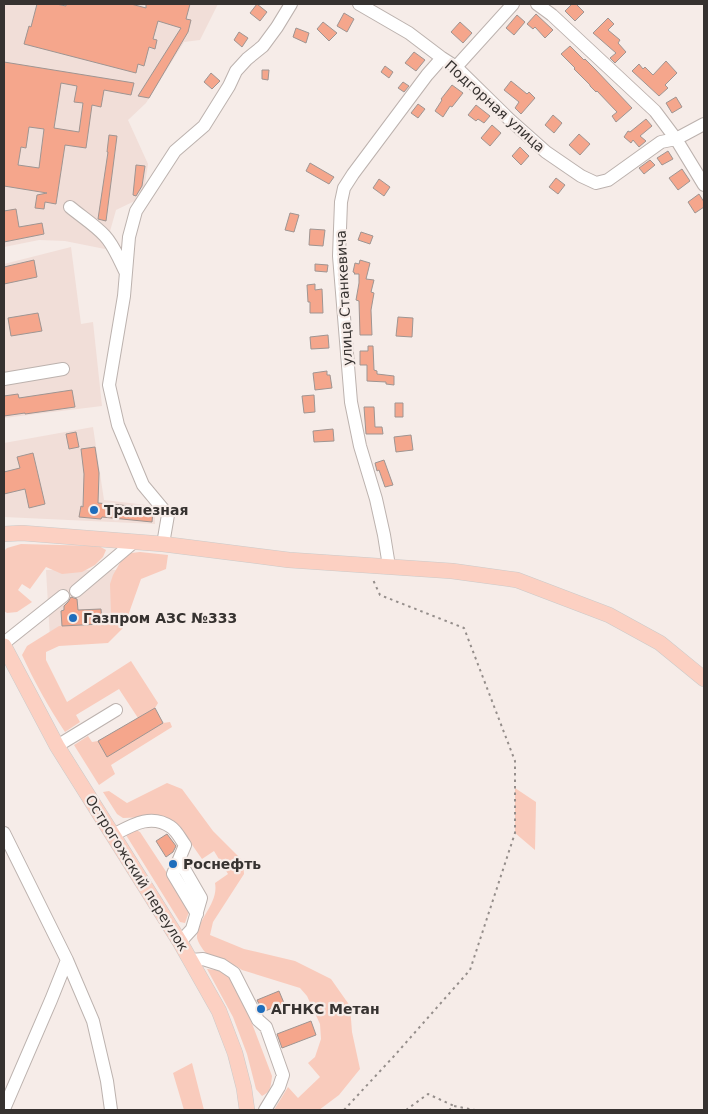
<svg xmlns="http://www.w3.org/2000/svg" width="708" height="1114" font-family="'DejaVu Sans',sans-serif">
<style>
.built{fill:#f1ded8}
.green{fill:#f9cbbc}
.building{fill:#f5a68c;stroke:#9f9592;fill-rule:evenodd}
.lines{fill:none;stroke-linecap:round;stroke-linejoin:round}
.minor-casing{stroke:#bcb2ae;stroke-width:14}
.major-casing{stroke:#cbcac9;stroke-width:16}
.path{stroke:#958e8b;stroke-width:2;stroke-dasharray:2.5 4;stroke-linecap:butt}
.minor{stroke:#fff;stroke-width:12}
.major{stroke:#fcd0c2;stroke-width:15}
.poi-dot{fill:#1e6dbc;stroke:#f6ece8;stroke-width:2}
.labels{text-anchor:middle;stroke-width:4.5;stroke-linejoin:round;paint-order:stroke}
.street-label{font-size:14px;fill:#363230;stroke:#f6ece8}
.poi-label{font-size:14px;font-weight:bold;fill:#363230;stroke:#f6ece8;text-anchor:start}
</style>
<rect width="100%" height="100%" fill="#f6ece8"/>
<path class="built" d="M4,4H218L200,40L184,42L146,103L128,120L148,164L143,197L116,210L105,249L65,241L39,240L4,247Z
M71,247L81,324L93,322L102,406L4,418V264Z
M93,427L104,500L155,506V524L4,517V443Z
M46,570H117L110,633L50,639Z"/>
<path class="green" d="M21,544L99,546L106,550L103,557L95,565L82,572L62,574L46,567L30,589L22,584L18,590L32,602L17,612L7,613L4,611V551L7,548Z
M140,552L168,555L166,569L141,579L124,627L108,643L59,646L46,652V660L67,702L131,661L158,703L155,708L138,718L119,689L76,715L80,722L65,732C49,708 34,681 22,655L27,646L59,626L104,625L111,614L110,584L113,575L121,561L131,553Z
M170,722L172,727L111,765L115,774L99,785L74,745L88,736L92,742L98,741L107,756L163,723Z
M167,783L182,789L213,831L243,861L244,874L213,922L210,935L244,949L295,961L331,979L350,1006L352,1032L360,1069L339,1095L319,1110H274L288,1087L298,1098L320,1077L308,1063L315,1057L321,1039L320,1024L307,996L300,988L242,970C231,961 217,961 207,954C205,952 203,950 202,948C200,945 197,940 197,937C197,919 219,903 215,883L228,874L214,851L202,859L181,829L147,817L123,818L117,814L103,792L109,791L127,803Z
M515,788L536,802L535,850L515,833Z
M136,830L140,832L188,905L189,912L185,923L180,922L126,835Z
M207,969L216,970L226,973L231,979L245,1005L272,1076C271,1085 271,1092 262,1096L256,1089L247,1054L233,1017Z
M192,1063L204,1110H184L173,1073Z"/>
<path class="building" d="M37,4H56L66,6V4H131L146,8V4H190L186,19L191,20L188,32L149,98L138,96L181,28L158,21L153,39L157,40L155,49L149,47L144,66L138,64L136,73L24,44L29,26L31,27Z
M257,4L267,12L260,21L250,13Z
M572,4H576L584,12L575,21L565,11Z
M344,13L354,19L347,32L337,26Z
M536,14L553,30L545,38L535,27L533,29L527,24Z
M517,15L525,22L514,35L506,28Z
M608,18L614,24L608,30L620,40L618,43L626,52L615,63L610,58L616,53L593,33Z
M323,22L337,33L329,41L317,29Z
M460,22L472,33L463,43L451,32Z
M296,28L309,33L306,43L293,37Z
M239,32L248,38L242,47L234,40Z
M570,46L584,60L585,59L594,68L632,108L616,122L612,116L617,112L597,91L596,92L590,86V85L574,69L575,68L561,54Z
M414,52L425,60L416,71L405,63Z
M666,61L677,73L665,85L668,88L659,96L632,71L639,64L643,69L645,67L653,75Z
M4,62L134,83L131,95L104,90L101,107L92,105L86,148L65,145L56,204L45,202L44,209L35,208L37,195L47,193L4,186ZM61,83L77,86L74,102L83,103L79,132L54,128ZM29,127L44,129L39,168L18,165L21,147L26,148Z
M385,66L393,72L389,78L381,72Z
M262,70H269L268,80L262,79Z
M211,73L220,81L212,89L204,82Z
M511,81L527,94L529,92L535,98L521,114L515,108L519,102L504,90Z
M403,82L409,86L404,92L398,88Z
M452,85L463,93L452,107L450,106L443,117L435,111L442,100L441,99Z
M676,97L682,107L672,113L666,103Z
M418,104L425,109L418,118L411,113Z
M476,105L490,116L484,123L478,119L476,121L468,115Z
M553,115L562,123L554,133L545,125Z
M646,119L652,126L640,136L646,141L639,147L633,140L631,143L624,137L628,131L630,132Z
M492,125L501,133L490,146L481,138Z
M579,134L590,144L580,155L569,145Z
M109,135L117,136L106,221L98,219L108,152H107Z
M520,147L529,156L521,165L512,156Z
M668,151L673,159L662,165L657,158Z
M650,160L655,165L644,174L639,168Z
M310,163L334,177L329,184L306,171Z
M136,165L145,166L142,186L136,196L133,195Z
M682,169L690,181L678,190L669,178Z
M556,178L565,185L558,194L549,187Z
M379,179L390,187L384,196L373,188Z
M699,194L704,202V207L695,213L688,202Z
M16,209L19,227L42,223L44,234L4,242V211Z
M290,213L299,215L294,232L285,230Z
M310,229L325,230L323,246L309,245Z
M361,232L373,236L370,244L358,240Z
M34,260L37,277L4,284V267Z
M360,260L370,263L366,279L374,280L371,292L374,293L371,310L372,335H360L359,301L356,300L359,283V274H354L355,273L353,272L355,263L359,264Z
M315,264L328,265L327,272L315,271Z
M315,284V290L322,289L323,313H310V302H308L307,285Z
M38,313L42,331L11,336L8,318Z
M398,317L413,318L412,337L396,336Z
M328,335L329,348L311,349L310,337Z
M368,346H373L374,370L377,371V374L394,376V385L386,384V382L367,381V365H360V351H368Z
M327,371V375H330L332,388L315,390L313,373Z
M72,390L75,407L25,414V413L4,416V396L18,394L19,398Z
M314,395L315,412L304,413L302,396Z
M395,403H403V417H395Z
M364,407H374L375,427H382L383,434H366Z
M333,429L334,441L314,442L313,431Z
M76,432L79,447L69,449L66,434Z
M411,435L413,450L396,452L394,437Z
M95,447L99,473L98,503L152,508L153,510L152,522L102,517L101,519L79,517L81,506L83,507L84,474L81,449Z
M33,453L45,504L29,508L25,489L4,494V472L20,468L17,457Z
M384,460L393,485L385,487L379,470L377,471L375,463Z
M71,597L77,599L78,610L101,609L102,624L62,626L61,611L64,610V606L68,602Z
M155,708L163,723L107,757L98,741Z
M167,834L176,846L173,852L166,857L156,841Z
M279,991L284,1003L263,1012L257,1000Z
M311,1021L316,1035L282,1048L277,1034Z"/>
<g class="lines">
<g class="minor-casing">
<path id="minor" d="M359,4L409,33L442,58L456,67L510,120L546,152L581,176L596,183L608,180L661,142L676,139L704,124
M537,4L552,15L655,111L676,139L704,185
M456,67L513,4
M70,207C82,217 95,225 105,236C114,246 119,259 125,271
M4,379L63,369
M163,544L168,515L143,485L118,425L109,385L124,296L129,237L136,211L175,151L204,126L229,86L236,71L247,59L263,46L277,27L291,4
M389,566L384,535L376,499L360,446L351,402L339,256L341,202L344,188L353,174L427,75L442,58
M76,591L134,542
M4,643L63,596
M57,746L116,710
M4,833L67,960L51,1000L4,1109
M113,835C132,825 151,813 171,827C177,831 181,840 185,845L173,874L197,914
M179,860L201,898L192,929L180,942
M67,960L93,1021L107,1081L111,1110
M191,960L203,959L222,965L234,973L258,1020L266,1027L283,1075L279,1087L265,1110"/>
</g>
<g class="major-casing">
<path id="major" d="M4,534L22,533L163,544L289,560L452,571L517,580L609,615L660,643L704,679
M4,646L57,746L180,942L219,1011L235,1053L244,1088L247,1110"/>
</g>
<path class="path" d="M344,1110L395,1055L470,970L515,833V761L464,628L380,595L374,582L373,578
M406,1110L428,1094L454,1106
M449,1110L454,1106L475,1110"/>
<use href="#minor" class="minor"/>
<use href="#major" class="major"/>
</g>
<g class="poi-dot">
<circle cx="94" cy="510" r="5"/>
<circle cx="73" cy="618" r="5"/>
<circle cx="173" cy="864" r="5"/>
<circle cx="261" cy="1009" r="5"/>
</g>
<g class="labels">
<g class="street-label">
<text transform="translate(495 106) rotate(42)" y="5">Подгорная улица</text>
<text transform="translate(344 298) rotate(-93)" y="5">улица Станкевича</text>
<text transform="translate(137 873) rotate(58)" y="5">Острогожский переулок</text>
</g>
<g class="poi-label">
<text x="104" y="515">Трапезная</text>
<text x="83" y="623">Газпром АЗС №333</text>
<text x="183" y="869">Роснефть</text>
<text x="271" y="1014">АГНКС Метан</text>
</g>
</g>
<rect width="708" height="1114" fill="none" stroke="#363230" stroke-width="10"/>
</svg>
